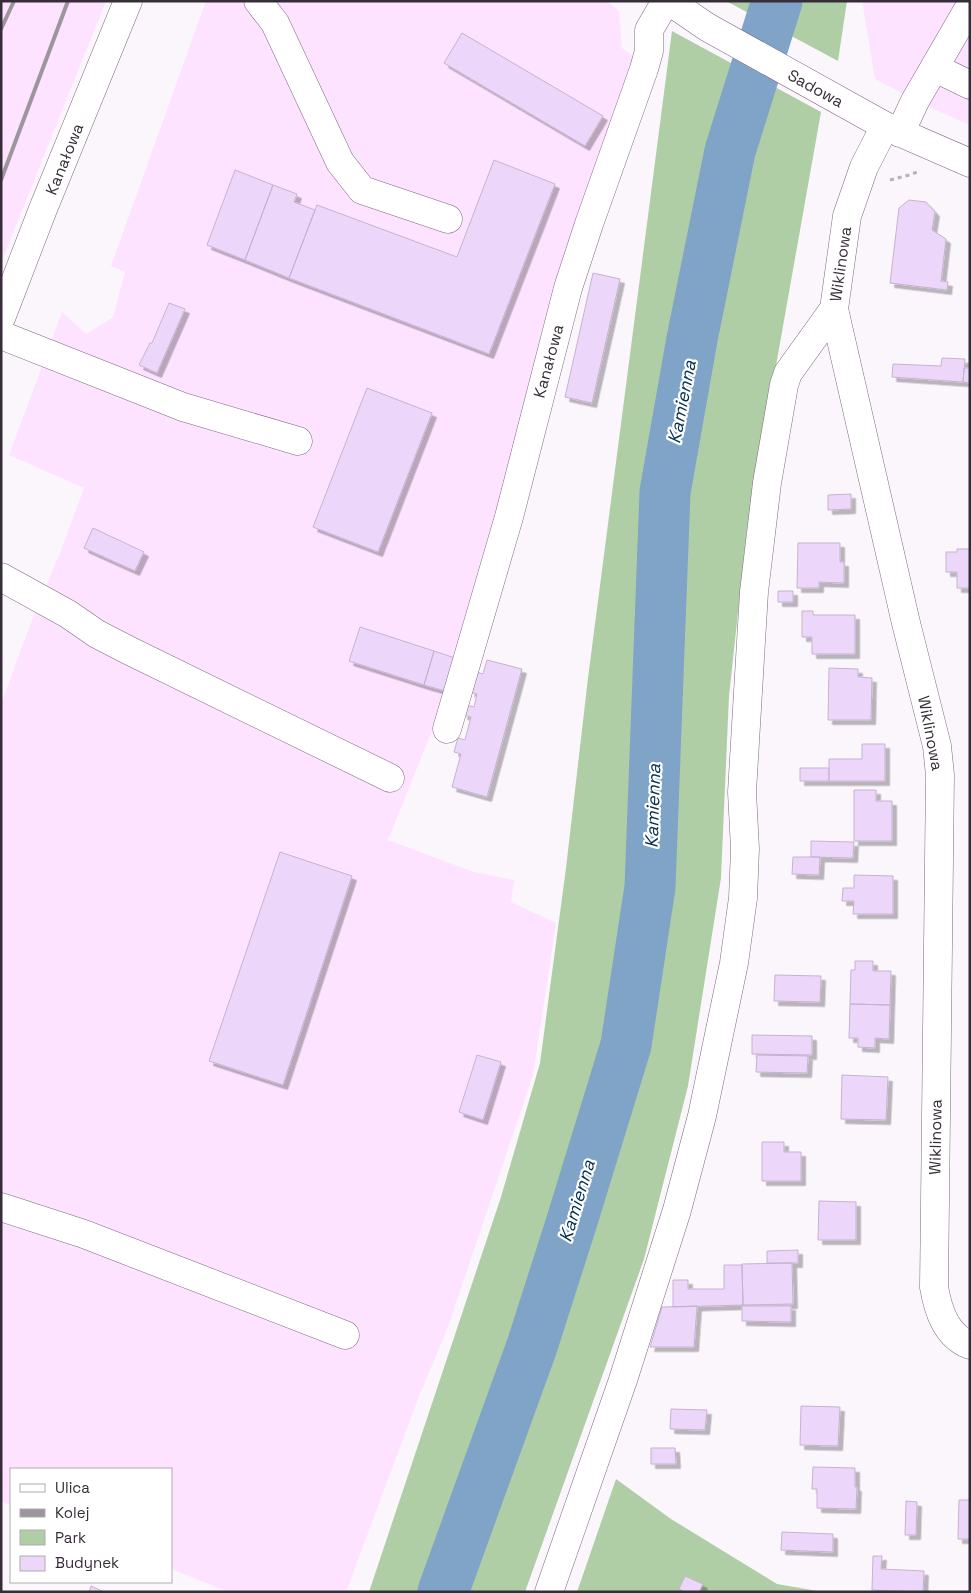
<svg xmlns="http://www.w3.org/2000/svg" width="971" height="1593" font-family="'Space Grotesk',sans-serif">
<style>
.built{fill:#fde3ff}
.green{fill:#b0cea6}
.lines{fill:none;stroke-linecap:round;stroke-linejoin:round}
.river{stroke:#7fa4c7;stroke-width:51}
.building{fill:#ecd7fa;stroke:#c5b2d1;filter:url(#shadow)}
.minor-casing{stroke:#7f6781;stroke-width:29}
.path{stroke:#b7b1b8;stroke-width:3;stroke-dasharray:4 4;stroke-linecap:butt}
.minor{stroke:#fff;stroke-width:28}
.rail{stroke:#9d959e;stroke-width:4}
.labels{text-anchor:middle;stroke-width:4.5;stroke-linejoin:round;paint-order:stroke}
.street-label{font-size:16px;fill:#372d38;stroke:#fff}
.water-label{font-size:18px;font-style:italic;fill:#043053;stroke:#fff}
</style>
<defs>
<filter id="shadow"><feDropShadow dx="4.5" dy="4.5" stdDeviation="0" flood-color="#0004"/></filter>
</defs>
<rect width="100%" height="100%" fill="#fbf6fc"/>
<path class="built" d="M1,1H106L1,263Z
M206,1H607L619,11L622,48L638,60L451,684L388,840L474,872L514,880L511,902L556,923L533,1075L448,1327L420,1394L346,1592H229L171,1569V1469H11V1505L1,1501V704L32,620L61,550L84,488L9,455L62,312L86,334L113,317L125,272L111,266Z
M862,1H970V125L933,109L875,79Z"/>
<path class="green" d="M726,1H847L838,61Z
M672,31L821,112L747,529L729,696L721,878L688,1086L644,1259L525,1592H369L501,1197L540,1063L566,868L588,678Z
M616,1479L671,1519L777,1584L823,1592H577Z"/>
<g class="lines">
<path class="river" d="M443,1592L532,1346L571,1224L626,1045L650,887L665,492L692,339L730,151L777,1"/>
</g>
<path class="building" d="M462,33L603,116L585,146L444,63Z
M494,160L555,184L489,354L289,278L317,205L457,257Z
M235,170L273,185L245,260L207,245Z
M273,185L297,194L294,202L315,210L289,278L245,260Z
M909,200L926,202L935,212L932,230L946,239L941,281L948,282L947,290L890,283L899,208Z
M593,273L620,279L592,403L565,397Z
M169,303L185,309L157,373L139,365L150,343H152Z
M942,358L965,359L963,382L892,377L893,364L941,366Z
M964,368H970V383L963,382Z
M367,388L432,413L378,552L313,527Z
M851,494V509L828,510V495Z
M93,528L144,552L135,571L84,548Z
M798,543H840V562H844V583L819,582V588H797Z
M957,549H970V588H957V572H946V552H957Z
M778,591H793V602H778Z
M802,611H813V615H855V654H812V637H802Z
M360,627L434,651L424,685L349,661Z
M434,651L455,658L445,691L424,685Z
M487,660L522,669L487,797L452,787L461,754L454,752L458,738L465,740L471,717L463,715L466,705L474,707L477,694L470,692L476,672L483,674Z
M829,668L858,669V677L872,678L871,720H828Z
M862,744H885V781H829V759H862Z
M800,768H829V781H800Z
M854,790H876V801H892V841H854Z
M811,841L854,842L853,858L811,857Z
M280,852L352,876L283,1085L209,1061Z
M793,857H820L819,875L792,874Z
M854,875L893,876V914H853L854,901H842L843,888H854Z
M855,961H873V971H891L890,1005L850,1004L851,970H855Z
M775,975L821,976L820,1002L774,1001Z
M850,1004L890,1005L889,1039L875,1038V1048L858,1047V1038H849Z
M752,1035L812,1036V1055L752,1054Z
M477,1055L501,1062L483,1120L459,1112Z
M757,1055L808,1056L807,1073L756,1072Z
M842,1075L888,1077L886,1120L841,1119Z
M762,1142H784V1152H801V1181H762Z
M819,1201L856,1202V1240H818Z
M798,1250V1263H767V1251Z
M792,1263L793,1304L743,1305L742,1264Z
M724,1265H742L743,1305L673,1307V1280H688V1289H724Z
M697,1306L694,1347H650L662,1307Z
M742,1306H791V1322L742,1321Z
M801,1406L840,1407L838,1446L800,1445Z
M671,1409L707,1410L705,1430L670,1429Z
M651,1448H675L676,1464H651Z
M813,1467L855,1468V1487H857L856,1509L817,1508V1489H812Z
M959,1500H970V1539H958Z
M906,1501L917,1502L916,1535H905Z
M782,1532L833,1534V1552L781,1550Z
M873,1556H882L881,1569L924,1571L923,1592L872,1590Z
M685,1576L703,1584L699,1592H685L679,1589Z
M91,1586L104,1592H89Z"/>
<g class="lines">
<g class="minor-casing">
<path id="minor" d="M258,1L275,23L340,162L362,190L448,219
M669,1L707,27L885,126L970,163
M935,68L970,85
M885,126L864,167L847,216L834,309L906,623L937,746L940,775L934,1287C938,1310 946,1336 970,1345
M900,133L915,101L970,6
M1,318L43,209L128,1
M1,335L183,407L298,441
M1,577L68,614L97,634L130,651L390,778
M447,729L509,517L568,288L589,224L644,69L649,51V30L666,1
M1,1207L84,1234L345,1335
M549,1592L623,1380L677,1210L702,1116L734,963L743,898L745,849L742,792L754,592L767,483L784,385L788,373L834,309"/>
</g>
<path class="path" d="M890,180L909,175L917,172"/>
<use href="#minor" class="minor"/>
<path class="rail" d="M1,29L14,1
M1,180L68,1"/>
</g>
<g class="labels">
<g class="street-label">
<text transform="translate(816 88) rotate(29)" y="6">Sadowa</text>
<text transform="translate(64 159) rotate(-68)" y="6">Kanałowa</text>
<text transform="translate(840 264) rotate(-82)" y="6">Wiklinowa</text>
<text transform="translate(548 361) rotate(-75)" y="6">Kanałowa</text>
<text transform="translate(931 733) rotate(79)" y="6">Wiklinowa</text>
<text transform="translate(935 1137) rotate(-89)" y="6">Wiklinowa</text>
</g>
<g class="water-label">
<text transform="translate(682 402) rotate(-79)" y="6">Kamienna</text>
<text transform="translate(653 806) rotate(-88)" y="6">Kamienna</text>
<text transform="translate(577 1201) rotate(-73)" y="6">Kamienna</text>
</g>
</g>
<rect width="971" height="1593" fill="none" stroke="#372d38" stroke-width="5"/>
<rect x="10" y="1468" width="162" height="115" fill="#ffffff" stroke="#afabaf"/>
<rect x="20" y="1484" width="25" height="8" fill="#ffffff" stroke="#afabaf"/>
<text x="55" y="1493" font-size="15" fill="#372d38">Ulica</text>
<rect x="20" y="1509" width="25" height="8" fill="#9d959e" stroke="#afabaf"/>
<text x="55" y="1518" font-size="15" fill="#372d38">Kolej</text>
<rect x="20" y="1530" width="25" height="15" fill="#b0cea6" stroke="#afabaf"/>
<text x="55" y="1543" font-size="15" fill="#372d38">Park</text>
<rect x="20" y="1556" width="25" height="15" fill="#ecd7fa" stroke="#afabaf"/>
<text x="55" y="1568" font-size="15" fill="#372d38">Budynek</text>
</svg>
